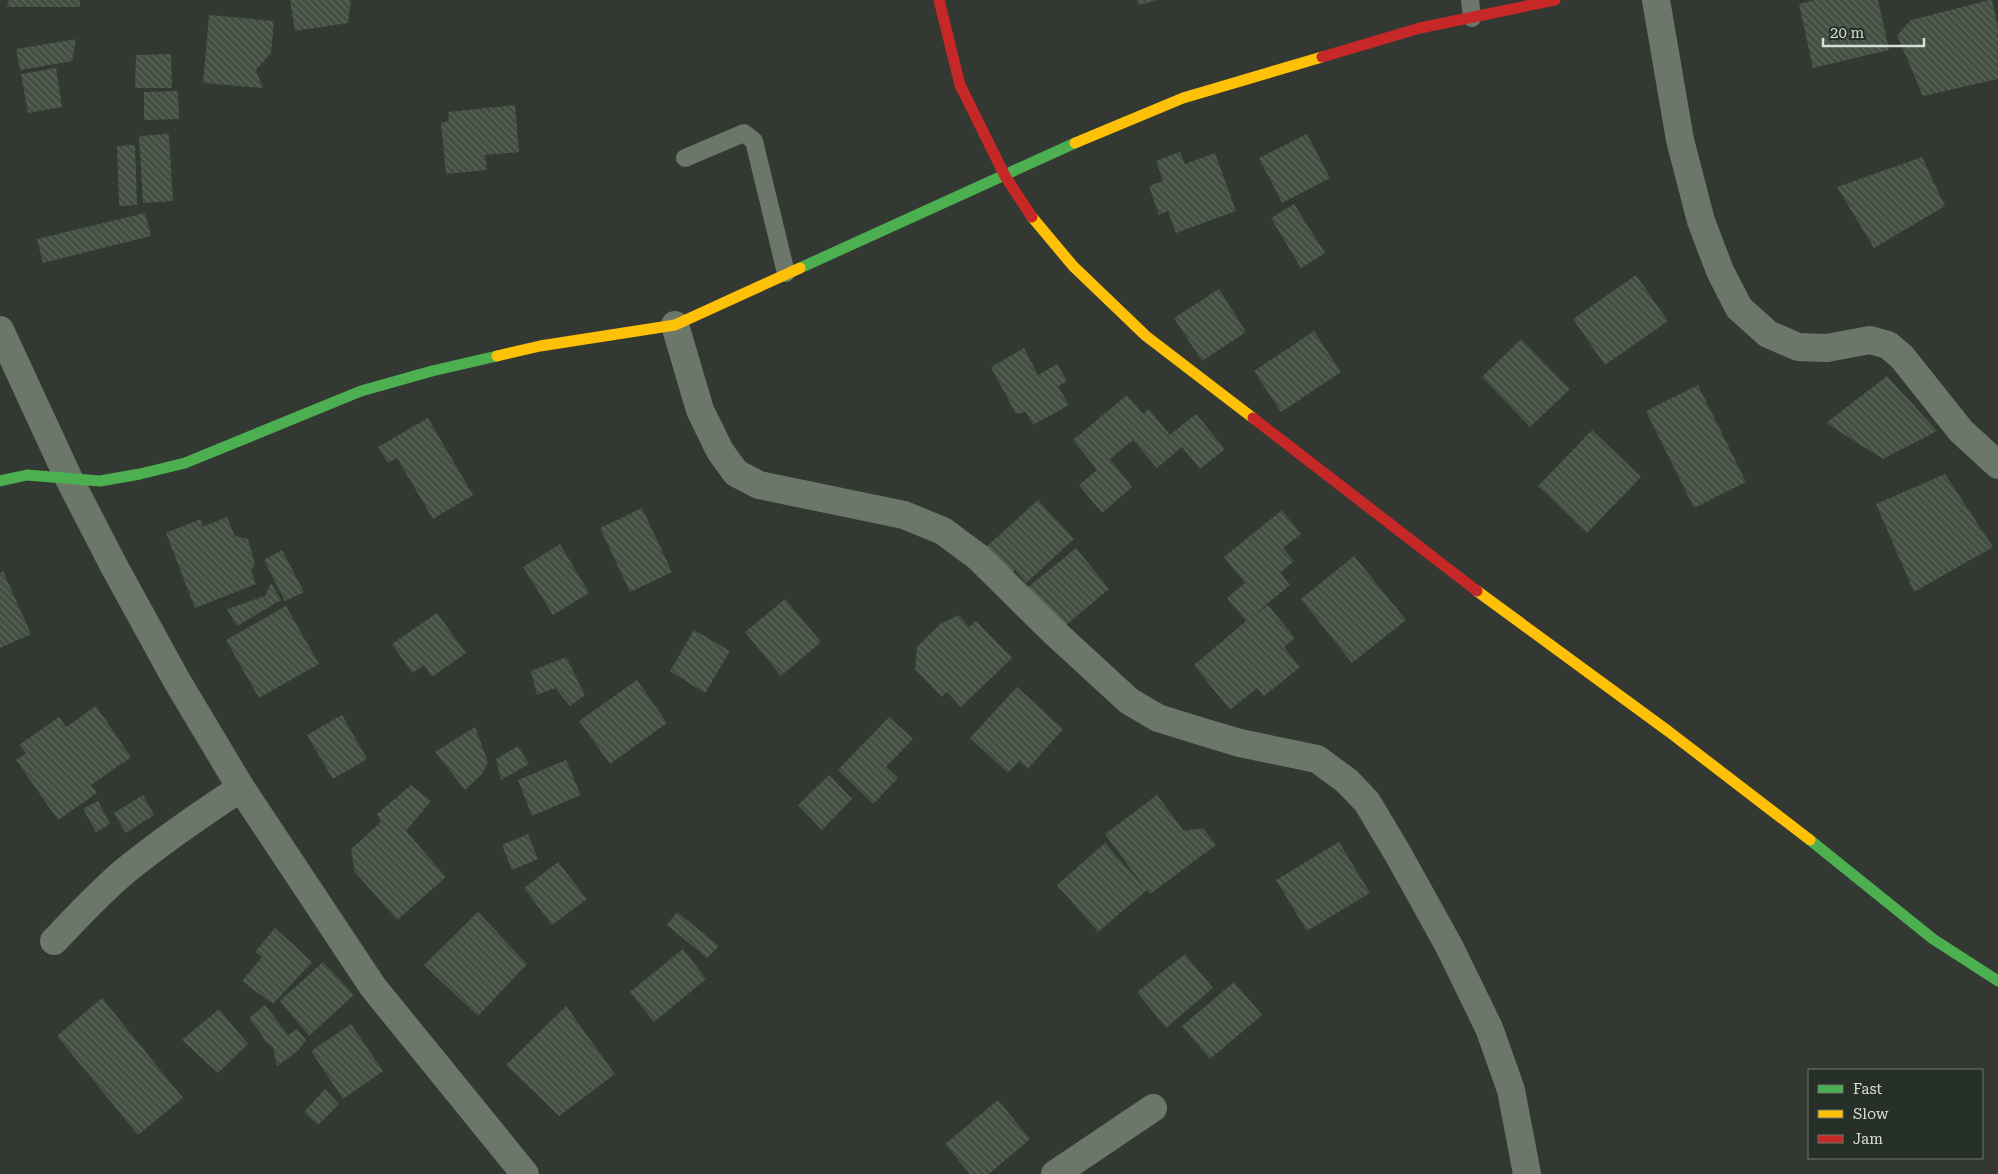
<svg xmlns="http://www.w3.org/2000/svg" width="1998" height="1174" font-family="'Roboto Serif',serif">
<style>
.building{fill:url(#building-back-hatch)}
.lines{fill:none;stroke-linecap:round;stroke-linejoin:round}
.lane{stroke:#6a7769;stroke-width:18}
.street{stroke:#6a7769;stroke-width:28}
.fast{stroke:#4caf50;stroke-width:11}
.slow{stroke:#ffc107;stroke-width:11}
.jam{stroke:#c62828;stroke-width:11}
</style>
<defs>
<pattern id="building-back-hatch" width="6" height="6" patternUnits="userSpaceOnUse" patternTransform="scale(1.25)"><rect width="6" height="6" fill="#424f41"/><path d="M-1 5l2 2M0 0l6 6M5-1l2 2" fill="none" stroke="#5d685c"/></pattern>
</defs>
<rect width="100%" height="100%" fill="#333832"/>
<path class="building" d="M9,0H80V7H7Z
M290,0H351L348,23L295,31Z
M1137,0H1155V1L1138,5Z
M1816,0H1878L1889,50L1813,68L1799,4Z
M1990,0H1992L1998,28V79L1923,96L1897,35L1911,20Z
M209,15L274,21L271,53L256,70L263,88L203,83Z
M76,39L72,61L20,70L16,49Z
M171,54L172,88H135L136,55Z
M56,68L62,107L28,113L21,74Z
M178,91L179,119L144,120V92Z
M515,105L519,152L485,155L487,170L446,174L441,123L449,121L448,112Z
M169,134L173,201L143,203L139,136Z
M1307,134L1330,178L1282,203L1259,158Z
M135,145L137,205L119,206L117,146Z
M1180,152L1185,164L1215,153L1236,211L1176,233L1168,211L1159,215L1149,186L1163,181L1156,161Z
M1922,157L1945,206L1874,248L1837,187Z
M1294,204L1325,253L1301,268L1271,218Z
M145,213L151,236L43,263L37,239Z
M1636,275L1668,321L1605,365L1573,319Z
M1219,289L1246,332L1202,361L1174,318Z
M1314,331L1341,372L1281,412L1254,371Z
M1521,339L1570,389L1530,427L1482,377Z
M1024,348L1038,375L1057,364L1067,381L1058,386L1069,405L1033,425L1026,412L1016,414L991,367Z
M1887,376L1937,431L1883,459L1826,423Z
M1698,385L1746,482L1694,508L1646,411Z
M1127,395L1143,414L1149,409L1170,435L1196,414L1225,449L1200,469L1182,447L1157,468L1133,440L1110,459L1132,487L1102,513L1079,485L1097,470L1073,440Z
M428,418L473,495L433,519L397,458L388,463L378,447Z
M1592,430L1641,477L1587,533L1538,486Z
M1945,474L1993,547L1914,592L1876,504Z
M1038,500L1074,539L1026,583L1015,570L1009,575L984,549Z
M642,508L672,572L630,592L600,528Z
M1282,510L1301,534L1283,548L1294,561L1280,573L1290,585L1249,619L1268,605L1295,638L1284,647L1300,667L1264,696L1257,688L1230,710L1194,665L1246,621L1227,598L1245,583L1224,557Z
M227,517L235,536L248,539L255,564L251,571L256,584L195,608L166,533L201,519L202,527Z
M560,544L589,593L553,615L523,567Z
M1076,548L1109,589L1060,630L1027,588Z
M282,550L304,592L285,601L264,560Z
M1354,556L1406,620L1352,663L1301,599Z
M3,571L31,634L0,648V573Z
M271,583L281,600L237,626L227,609L265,596Z
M785,599L821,642L781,676L745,632Z
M286,606L319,664L259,698L226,640Z
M437,613L466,653L432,677L424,665L412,673L392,644Z
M959,615L969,627L976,621L1012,658L961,707L947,692L942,697L915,669L917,647L940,624Z
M694,630L730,651L705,693L670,671Z
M566,657L585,695L570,706L555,688L537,695L531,671Z
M637,680L667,723L610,764L579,721Z
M1017,687L1063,729L1028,769L1019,761L1008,773L970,738Z
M96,706L131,757L91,785L97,793L58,820L16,760L26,753L19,745L59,717L66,727Z
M342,715L367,759L333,779L307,735Z
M889,717L913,739L886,767L898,778L873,804L838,770Z
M475,727L488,762L482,774L465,790L435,752Z
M518,746L529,764L501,780L496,759Z
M566,760L581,795L532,816L518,780Z
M829,775L852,799L822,830L798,805Z
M411,785L431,801L406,831L446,877L397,920L355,872L351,849L381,822L377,814Z
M143,795L154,815L126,833L114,813Z
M1157,795L1184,831L1203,828L1216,845L1150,894L1147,890L1098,932L1057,885L1105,843L1145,888L1105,834Z
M98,801L110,824L96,832L83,809Z
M528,834L538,859L512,870L502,845Z
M1339,842L1370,893L1307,931L1276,880Z
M558,862L587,899L552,925L524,888Z
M478,912L527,964L478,1016L424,965Z
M677,912L719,946L707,958L667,925Z
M275,928L312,962L273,1004L242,981L262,957L255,952Z
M683,949L706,979L654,1022L630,992Z
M1185,954L1213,988L1166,1028L1137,992Z
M323,962L354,995L309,1036L280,1001Z
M1234,982L1262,1015L1210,1059L1182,1026Z
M102,998L183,1098L138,1135L57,1036Z
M265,1005L288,1035L297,1029L306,1040L298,1051L277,1066L273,1047L265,1042L262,1035L249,1018Z
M566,1006L615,1074L559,1116L506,1065Z
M219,1009L248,1044L218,1073L182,1040Z
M351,1024L383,1071L343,1099L311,1051Z
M325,1089L339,1104L318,1125L304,1112Z
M998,1100L1030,1139L989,1174H970L945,1144Z"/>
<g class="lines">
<path class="lane" d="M1470,0L1472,18
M685,158L744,133L754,141L786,273"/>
<path class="street" d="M1656,0L1680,140L1701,221L1720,271L1739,308L1768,334L1798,347L1827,348L1870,340L1888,345L1902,357L1961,431L1998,465
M675,325L700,410L720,451L736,473L759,485L904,515L943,531L978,557L1054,632L1129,701L1158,718L1203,732L1240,743L1317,759L1347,781L1367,802L1398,854L1449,946L1489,1028L1511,1090L1527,1174
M0,330L68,477L115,568L177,681L241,788L373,987L525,1174
M54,941C77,917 100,892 125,871C162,841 201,814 241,788
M1055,1174L1153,1108"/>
<path class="fast" d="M800,268L1075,143
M0,481L27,475L100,481L140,474L185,463L361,391L432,371L497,356
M1810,840L1933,939L1998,981"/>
<path class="slow" d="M1075,143L1183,98L1322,57
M1032,217L1073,266L1146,336L1253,418
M497,356L540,346L675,325L800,268
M1477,591L1668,731L1810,840"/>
<path class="jam" d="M939,0L960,85L1005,176L1032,217
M1322,57L1420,28L1555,0
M1253,418L1477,591"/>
</g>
<rect x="1808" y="1069" width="175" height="90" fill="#273026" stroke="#6e766d"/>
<rect x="1818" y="1085" width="25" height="8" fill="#4caf50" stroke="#6e766d"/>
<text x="1853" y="1094" font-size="15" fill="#d8ded8">Fast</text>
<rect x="1818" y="1110" width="25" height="8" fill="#ffc107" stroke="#6e766d"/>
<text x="1853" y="1119" font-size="15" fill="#d8ded8">Slow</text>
<rect x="1818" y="1135" width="25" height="8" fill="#c62828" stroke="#6e766d"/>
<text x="1853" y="1144" font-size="15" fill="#d8ded8">Jam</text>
<path d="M1823 38v8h101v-8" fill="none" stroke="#d8ded8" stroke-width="2.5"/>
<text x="1830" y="38" font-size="15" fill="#d8ded8" stroke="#273026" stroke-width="4" paint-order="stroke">20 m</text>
</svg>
